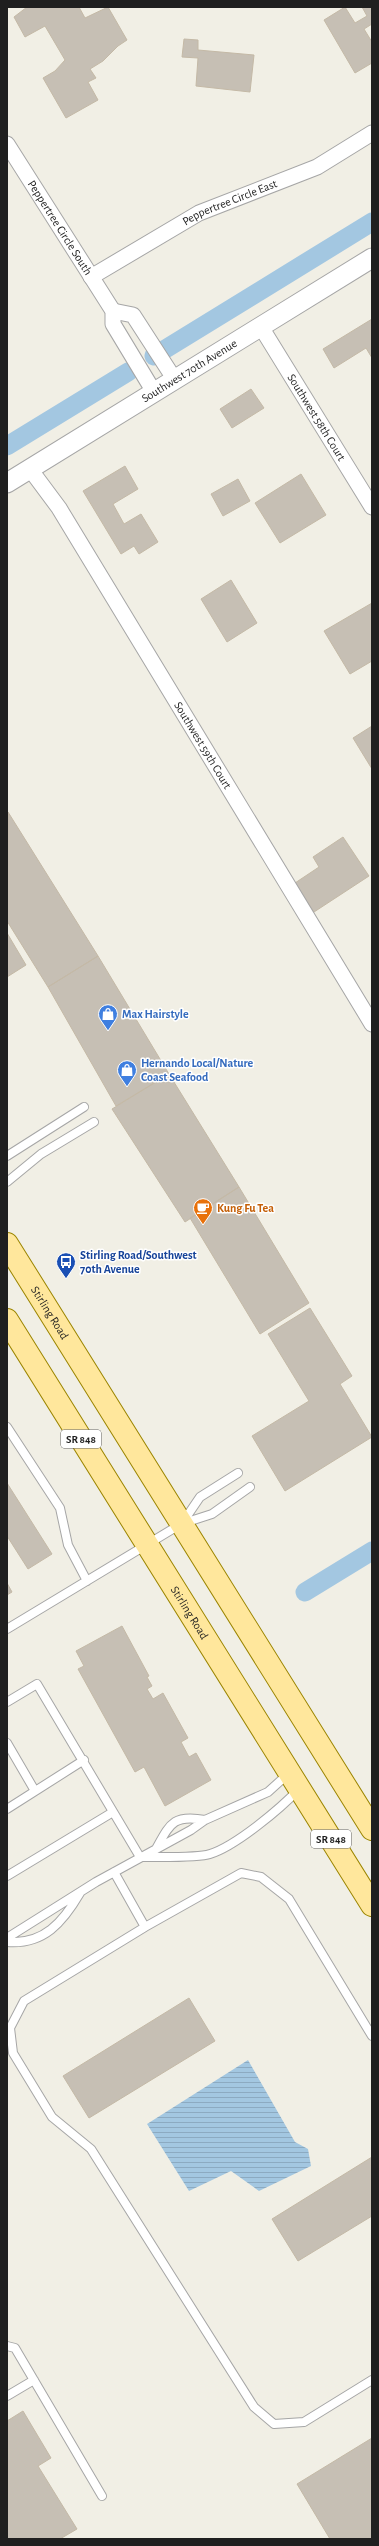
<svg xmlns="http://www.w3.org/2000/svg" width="379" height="2546" font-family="'Alegreya Sans',sans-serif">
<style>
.water{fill:url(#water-rules)}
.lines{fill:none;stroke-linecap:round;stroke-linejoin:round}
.canal{stroke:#a3c7e1;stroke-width:19}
.building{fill:#c6bfb4;stroke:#c4b9a6}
.service-casing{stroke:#a6a6a6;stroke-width:10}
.minor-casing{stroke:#a6a6a6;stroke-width:17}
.tertiary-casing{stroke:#a6a6a6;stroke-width:21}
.primary-casing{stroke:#9b8500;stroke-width:24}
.service{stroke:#fff;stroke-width:8}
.minor{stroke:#fff;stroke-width:15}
.tertiary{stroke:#fff;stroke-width:19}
.primary{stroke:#ffe79c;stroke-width:22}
.labels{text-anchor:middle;stroke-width:3;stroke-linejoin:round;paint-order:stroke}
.shield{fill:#fff;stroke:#626262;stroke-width:1}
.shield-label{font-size:11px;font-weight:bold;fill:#1f1f1f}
.street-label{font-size:12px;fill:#1f1f1f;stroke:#fff}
.shop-label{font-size:12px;font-weight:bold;fill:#366cbe;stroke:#fff;text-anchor:start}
.food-label{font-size:12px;font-weight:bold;fill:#c56008;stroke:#fff;text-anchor:start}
.transit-label{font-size:12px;font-weight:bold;fill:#164399;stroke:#fff;text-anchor:start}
</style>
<defs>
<pattern id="water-rules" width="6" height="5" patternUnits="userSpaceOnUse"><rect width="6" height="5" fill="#a3c7e1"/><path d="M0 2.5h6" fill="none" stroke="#8caac1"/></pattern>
</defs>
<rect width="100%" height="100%" fill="#f1efe5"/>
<path class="water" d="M248,2060L295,2142L308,2149L311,2166L259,2191L231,2171L189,2191L147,2124Z"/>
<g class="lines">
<path class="canal" d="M154,356L372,222
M7,446L128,372
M305,1592L372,1551"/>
</g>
<path class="building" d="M27,7H79L85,18L108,7L127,40L118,46L103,61L90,69L96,78L88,82L98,100L66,118L43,78L55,71L65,60L45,26L25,37L14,17Z
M345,7L355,23L367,16L362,7H372V24L364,29L372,42V63L355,73L324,20Z
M184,39L198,40V50L254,55L250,92L196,86L198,58L182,57Z
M372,319V358L366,348L334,368L323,349Z
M251,389L264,408L232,428L220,409Z
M125,466L138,489L113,504L124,524L141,514L158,542L139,554L134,546L121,554L83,491Z
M301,474L326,515L280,543L255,503Z
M238,479L250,501L223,516L211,494Z
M231,580L257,623L227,642L201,599Z
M372,603V661L350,674L324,631Z
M372,726V769L353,738Z
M8,812L98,956L48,987L7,921Z
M343,837L369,876L314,912L295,883L319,867L313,857Z
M7,933L26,965L7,977Z
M98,956L169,1074L116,1106L48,987Z
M169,1074L239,1187L185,1222L112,1109Z
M239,1187L309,1303L260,1334L190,1218Z
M310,1308L352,1376L340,1384L372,1437L285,1491L252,1436L309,1401L268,1334Z
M7,1483L52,1554L28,1569L7,1536Z
M7,1583L12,1592L7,1595Z
M122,1626L149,1676L147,1677L152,1686L147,1689L153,1699L163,1693L188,1738L181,1742L189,1757L196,1753L211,1780L165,1806L144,1767L135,1772L78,1669L84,1666L76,1651Z
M189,1998L215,2041L89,2118L63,2076Z
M372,2157V2216L298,2261L272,2219Z
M23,2411L51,2458L38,2466L77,2529L60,2539H7V2421Z
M372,2438V2539H330L297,2484Z"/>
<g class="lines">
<g class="service-casing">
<path id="service" d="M7,1156L84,1107
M7,1182L41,1154L94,1122
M7,1427L60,1508L68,1545L87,1581
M183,1522L200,1497L238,1473
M7,1629L181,1524L212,1514L250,1487
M7,1702L37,1684L140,1857
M7,1743L35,1791
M7,1809L84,1760
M156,1849C170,1824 173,1814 205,1820
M143,1857C158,1857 198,1858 210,1854C236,1846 281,1808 299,1789
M114,1872L145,1927
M7,1876L113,1812
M7,1938L96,1882L191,1830L205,1820L268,1792L289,1773
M7,1942C44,1945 63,1922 80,1893
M372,2036L289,1899L261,1877L241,1873L145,1927L24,2001L10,2028L13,2053L52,2117L91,2149L254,2407L274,2424L304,2422L372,2380
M7,2346L15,2348L102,2496
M7,2396L34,2380"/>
</g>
<g class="minor-casing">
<g id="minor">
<path id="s1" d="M7,144L113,311V324L154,392"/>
<path id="s2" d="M91,277L199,213L317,167L372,133"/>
<path d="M113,311L133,315L175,380"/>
<path id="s3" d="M261,327L372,507"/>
<path id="s4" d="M30,469L59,508L372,1024"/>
</g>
</g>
<g class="tertiary-casing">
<g id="tertiary">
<path id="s5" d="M7,483L372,258"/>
</g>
</g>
<g class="primary-casing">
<g id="primary">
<path id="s6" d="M7,1244L372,1829"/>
<path id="s7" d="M7,1320L372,1905"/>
</g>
</g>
<use href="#service" class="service"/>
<use href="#minor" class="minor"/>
<use href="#tertiary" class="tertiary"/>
<use href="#primary" class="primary"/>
</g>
<defs>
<g id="shop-pin" transform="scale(1)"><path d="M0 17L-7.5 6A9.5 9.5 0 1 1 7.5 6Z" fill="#3f7fe0" stroke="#fff"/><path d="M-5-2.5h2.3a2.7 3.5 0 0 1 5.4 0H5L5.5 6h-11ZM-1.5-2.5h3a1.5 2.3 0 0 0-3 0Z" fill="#fff"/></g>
<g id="cafe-pin" transform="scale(1)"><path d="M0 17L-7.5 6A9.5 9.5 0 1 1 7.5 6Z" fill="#e8710a" stroke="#fff"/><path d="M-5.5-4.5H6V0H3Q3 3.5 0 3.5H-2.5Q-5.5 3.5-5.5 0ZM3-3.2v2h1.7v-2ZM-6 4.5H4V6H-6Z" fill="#fff"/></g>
<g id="bus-pin" transform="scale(1)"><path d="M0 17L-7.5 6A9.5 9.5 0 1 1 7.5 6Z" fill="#1a4fb4" stroke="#fff"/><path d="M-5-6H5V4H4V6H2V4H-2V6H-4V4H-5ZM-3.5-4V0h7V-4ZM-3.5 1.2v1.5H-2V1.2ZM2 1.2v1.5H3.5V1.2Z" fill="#fff"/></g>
</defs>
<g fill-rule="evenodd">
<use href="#shop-pin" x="108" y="1014"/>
<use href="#shop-pin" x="127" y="1070"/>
<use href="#cafe-pin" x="203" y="1208"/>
<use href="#bus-pin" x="66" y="1262"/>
</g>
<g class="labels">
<g class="shield">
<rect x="61" y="1430" width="40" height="18" rx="3"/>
<rect x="311" y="1830" width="40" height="18" rx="3"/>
</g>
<g class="shield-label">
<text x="81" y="1443">SR 848</text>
<text x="331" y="1843">SR 848</text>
</g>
<g class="street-label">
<text dy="4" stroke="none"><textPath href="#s2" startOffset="158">Peppertree Circle East</textPath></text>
<text dy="4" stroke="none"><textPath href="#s1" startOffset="99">Peppertree Circle South</textPath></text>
<text dy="4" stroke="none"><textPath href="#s5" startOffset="214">Southwest 70th Avenue</textPath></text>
<text dy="4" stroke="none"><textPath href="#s3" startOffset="106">Southwest 58th Court</textPath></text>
<text dy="4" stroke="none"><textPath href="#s4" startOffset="326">Southwest 59th Court</textPath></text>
<text dy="4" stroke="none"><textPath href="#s6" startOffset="81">Stirling Road</textPath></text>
<text dy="4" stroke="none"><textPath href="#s7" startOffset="345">Stirling Road</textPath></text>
</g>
<g class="shop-label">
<text x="122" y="1018">Max Hairstyle</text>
<text x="141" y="1067">Hernando Local/Nature<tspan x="141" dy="14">Coast Seafood</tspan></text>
</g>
<g class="food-label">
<text x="217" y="1212">Kung Fu Tea</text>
</g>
<g class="transit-label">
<text x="80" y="1259">Stirling Road/Southwest<tspan x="80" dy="14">70th Avenue</tspan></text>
</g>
</g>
<rect width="379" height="2546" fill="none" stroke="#1f1f1f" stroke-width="16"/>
</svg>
